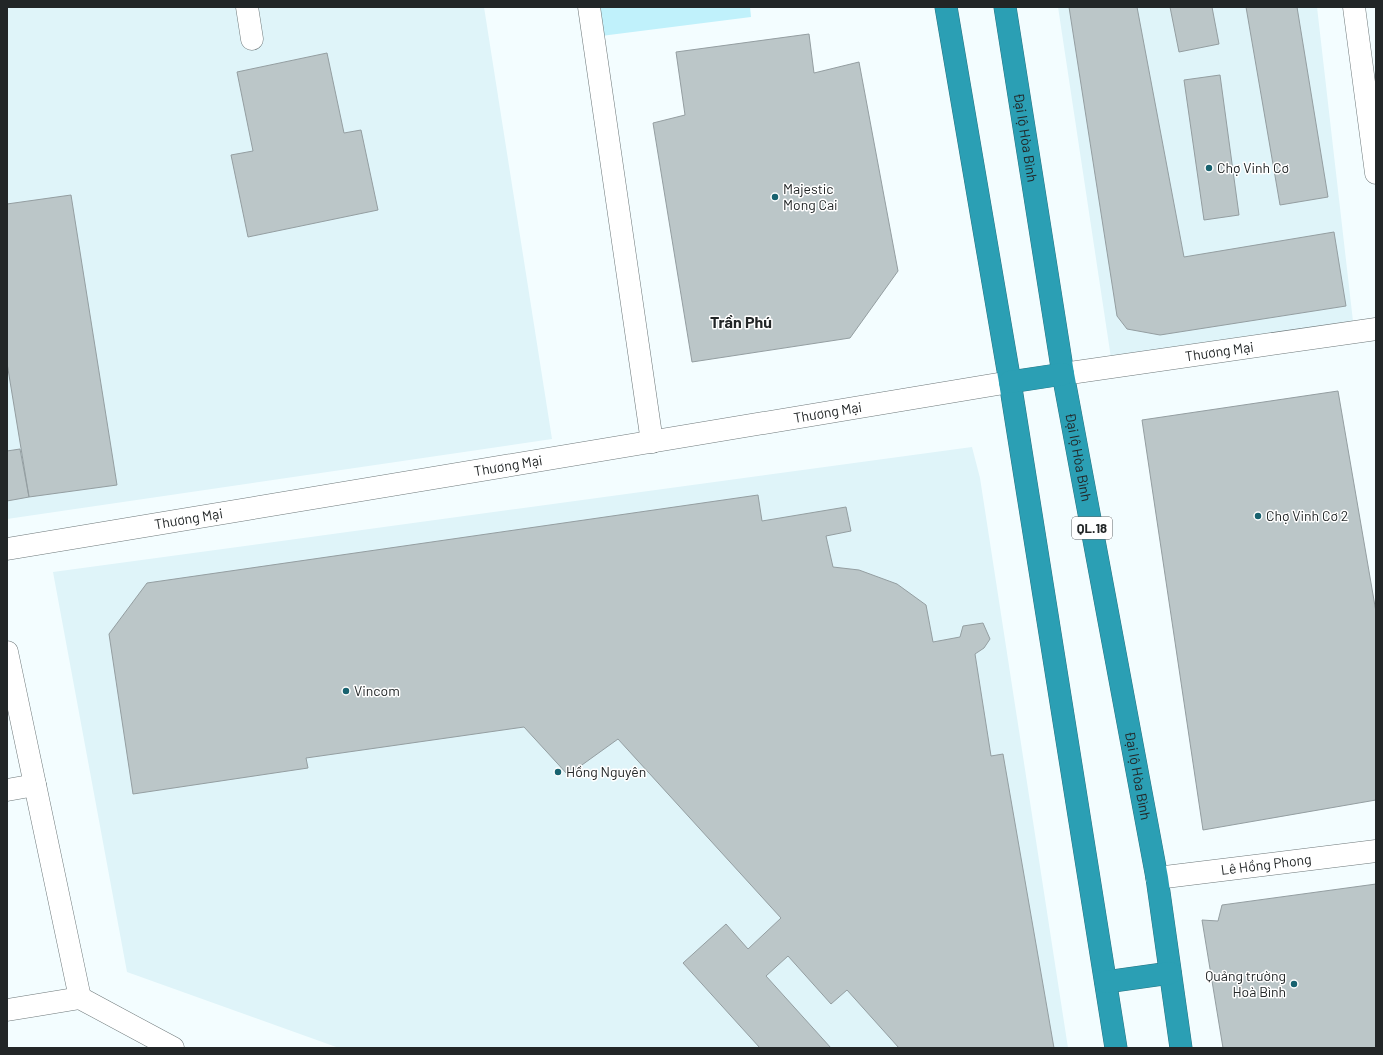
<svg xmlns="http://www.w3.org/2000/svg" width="1383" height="1055" font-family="Barlow,sans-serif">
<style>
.built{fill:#dff4f9}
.green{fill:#c0f1fb}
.building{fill:#bbc6c8;stroke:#949ea1}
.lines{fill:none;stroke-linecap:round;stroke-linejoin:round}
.minor-casing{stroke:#6e787a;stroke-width:23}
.highway-casing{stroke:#287583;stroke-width:23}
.minor{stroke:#fff;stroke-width:22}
.highway{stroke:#2b9fb4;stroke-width:22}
.poi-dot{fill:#18626f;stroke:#fff;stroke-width:1.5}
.labels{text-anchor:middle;stroke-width:3;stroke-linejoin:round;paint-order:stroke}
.shield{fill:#fff;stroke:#646768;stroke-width:1}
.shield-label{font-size:13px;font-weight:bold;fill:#222627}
.street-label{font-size:14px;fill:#222627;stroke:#fff}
.poi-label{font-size:14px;fill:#222627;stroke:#fff;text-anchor:start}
.quarter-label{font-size:16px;font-weight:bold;fill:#222627;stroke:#fff}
</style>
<rect width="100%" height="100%" fill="#f3fdff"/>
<path class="built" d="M7,7H484L552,439L7,519Z
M1058,7H1317L1354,330L1111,358Z
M972,447L980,478L1068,1048H339L127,972L53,572Z"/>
<path class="green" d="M597,7H750L751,17L601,36Z"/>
<path class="building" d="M1069,7H1137L1184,257L1334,232L1346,306L1160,335L1127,329L1117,316Z
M1170,7H1212L1219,44L1179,52Z
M1246,7H1297L1328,197L1280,205Z
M809,34L814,73L859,62L898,271L850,338L692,362L653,123L685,115L676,52Z
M327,53L344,133L361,130L378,210L248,237L231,155L253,151L237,72Z
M1220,75L1239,215L1204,220L1184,80Z
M71,195L117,485L29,497L7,363V204Z
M1338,391L1376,612V800L1203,830L1142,420Z
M20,449L29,497L7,501V451Z
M758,495L762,521L846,507L851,531L826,536L833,567L859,570L897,584L926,605L933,642L960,637L963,626L983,623L990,639L984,648L975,654L991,756L1003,754L1054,1048H899L847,990L831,1004L788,956L766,976L831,1048H760L683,963L726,924L748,949L781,918L618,739L568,775L524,727L306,758L308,768L133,794L109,634L147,583Z
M1376,884V1048H1223L1202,920L1218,921L1222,905Z"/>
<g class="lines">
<g class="minor-casing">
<g id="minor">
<path d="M247,7L252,39"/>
<path d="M589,7L652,442"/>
<path d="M1354,7L1376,173"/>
<path id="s1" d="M1063,374L1376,329"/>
<path id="s2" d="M7,549L1010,382"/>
<path d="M7,652L80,998"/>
<path d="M7,790L35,785"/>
<path id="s3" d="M1157,878L1376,851"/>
<path d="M7,1010L80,998L173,1048"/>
</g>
</g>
<g class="highway-casing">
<g id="highway">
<path d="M946,7L1010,382L1116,1048"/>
<path id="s4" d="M1005,7L1063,374L1157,878L1181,1048"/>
<path d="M1010,382L1063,374"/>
<path d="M1106,982L1170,973"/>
</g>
</g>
<use href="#minor" class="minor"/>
<use href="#highway" class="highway"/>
</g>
<g class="poi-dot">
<circle cx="1209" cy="168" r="4"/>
<circle cx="775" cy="197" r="4"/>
<circle cx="1258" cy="516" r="4"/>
<circle cx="346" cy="691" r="4"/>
<circle cx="558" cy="772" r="4"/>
<circle cx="1294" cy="984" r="4"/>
</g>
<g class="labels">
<rect class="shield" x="1072" y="517" width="40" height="22" rx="3"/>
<g class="shield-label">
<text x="1092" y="533">QL.18</text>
</g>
<g class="street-label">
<text dy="5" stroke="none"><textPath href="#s4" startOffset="132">Đại lộ Hòa Bình</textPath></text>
<text dy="5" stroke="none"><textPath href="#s1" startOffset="158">Thương Mại</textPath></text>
<text dy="5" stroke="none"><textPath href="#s2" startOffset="832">Thương Mại</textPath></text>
<text dy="5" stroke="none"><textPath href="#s4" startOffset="456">Đại lộ Hòa Bình</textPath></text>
<text dy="5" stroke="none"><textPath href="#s2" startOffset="508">Thương Mại</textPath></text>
<text dy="5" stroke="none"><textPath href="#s2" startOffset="184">Thương Mại</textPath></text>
<text dy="5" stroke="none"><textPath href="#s4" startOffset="780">Đại lộ Hòa Bình</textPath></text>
<text dy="5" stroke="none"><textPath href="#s3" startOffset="110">Lê Hồng Phong</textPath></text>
</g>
<g class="poi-label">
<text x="1217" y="173">Chợ Vinh Cơ</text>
<text x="783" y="194">Majestic<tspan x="783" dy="16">Mong Cai</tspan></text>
<text x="1266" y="521">Chợ Vinh Cơ 2</text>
<text x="354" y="696">Vincom</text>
<text x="566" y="777">Hồng Nguyên</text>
<text x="1286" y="981" text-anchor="end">Quảng trường<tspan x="1286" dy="16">Hoà Bình</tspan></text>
</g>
<g class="quarter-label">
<text x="741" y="328">Trần Phú</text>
</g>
</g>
<rect width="1383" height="1055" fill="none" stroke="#222627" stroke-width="16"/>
</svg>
